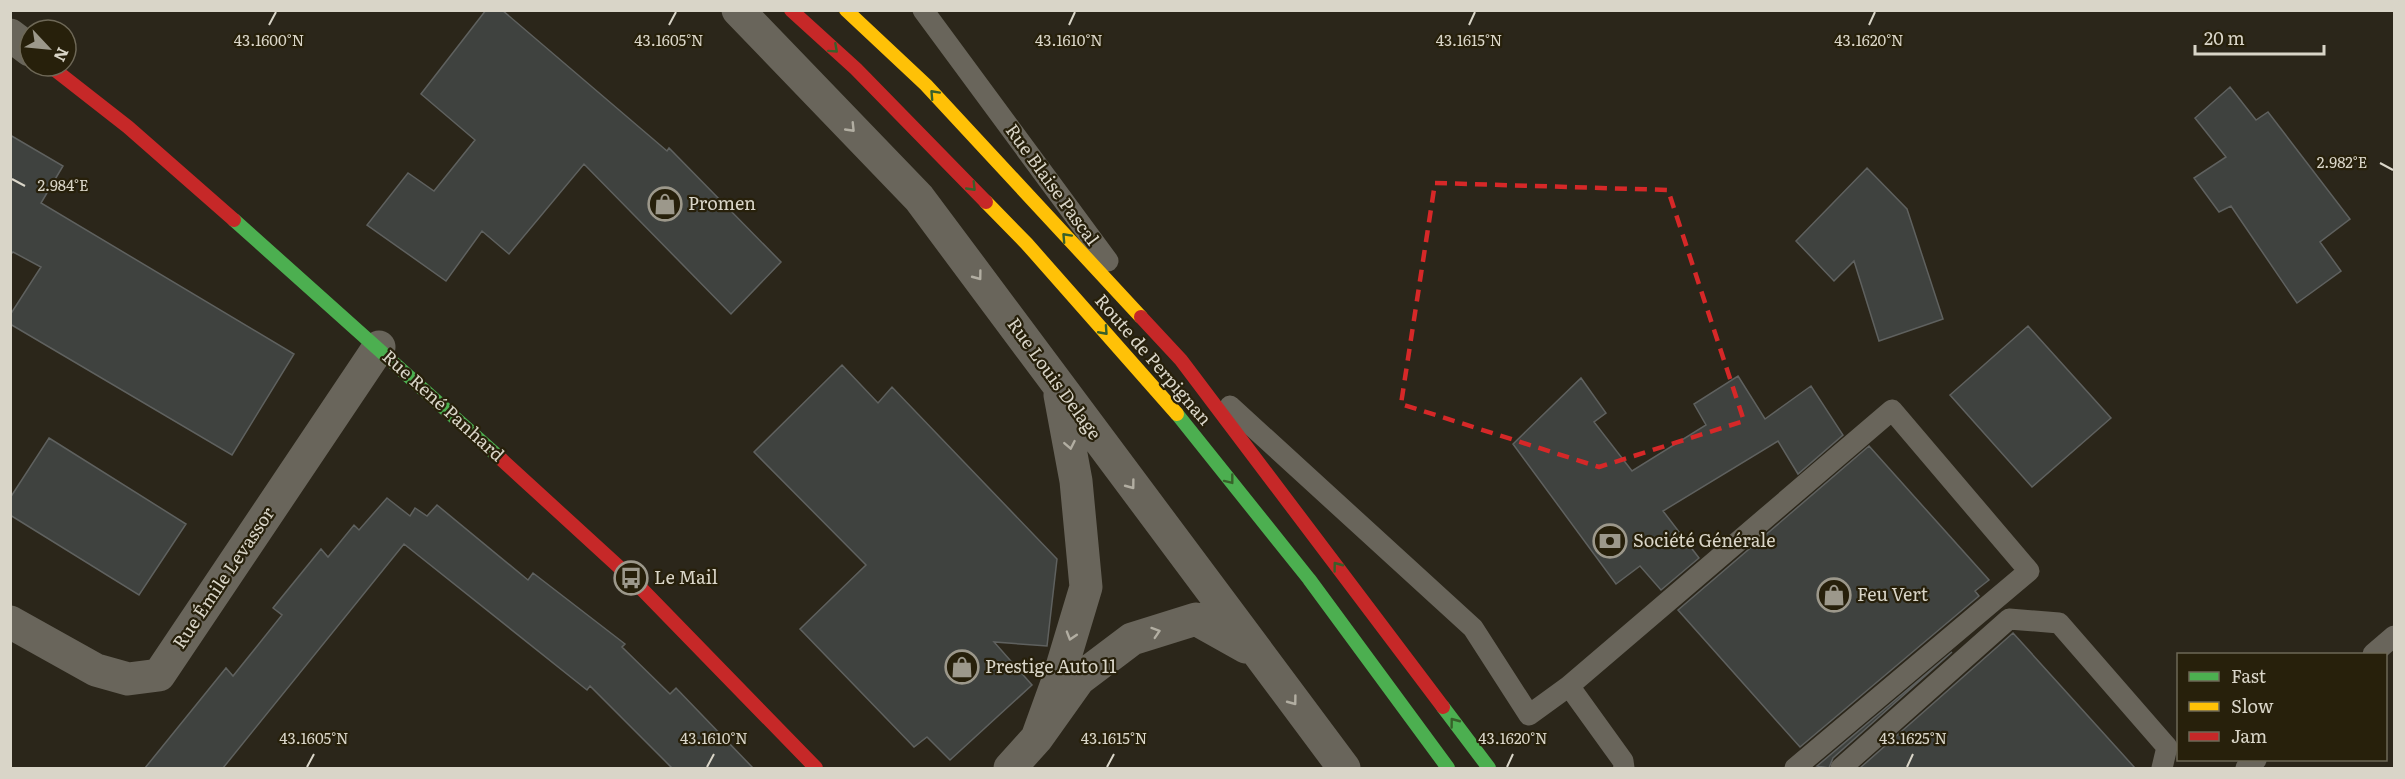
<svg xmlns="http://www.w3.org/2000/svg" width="2405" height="779" font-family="Literata,serif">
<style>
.building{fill:#3f423f;stroke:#5f615f;stroke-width:1.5}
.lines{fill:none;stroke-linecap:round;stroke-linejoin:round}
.lane{stroke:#69655b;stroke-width:21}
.street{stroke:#69655b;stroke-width:33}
.fast{stroke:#4caf50;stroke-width:14}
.slow{stroke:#ffc107;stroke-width:14}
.jam{stroke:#c62828;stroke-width:14}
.oneway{stroke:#38602a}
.oneway2{stroke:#b2aea2}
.marked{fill:none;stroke:#d62828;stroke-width:4.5;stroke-dasharray:12 8;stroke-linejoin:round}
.ticks{fill:none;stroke:#d9d5c8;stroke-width:2}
.labels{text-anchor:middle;stroke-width:4.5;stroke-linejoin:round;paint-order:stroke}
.street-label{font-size:18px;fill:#d9d5c8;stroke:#27200b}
.poi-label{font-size:18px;fill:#d9d5c8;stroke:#27200b;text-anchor:start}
.ticks-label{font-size:15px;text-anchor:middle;fill:#d9d5c8;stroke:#27200b;stroke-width:4.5;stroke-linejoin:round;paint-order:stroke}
</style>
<rect width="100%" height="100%" fill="#2b261a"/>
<path class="building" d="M486,10H502L667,151L669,148L781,262L731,314L584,164L509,254L482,231L446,281L367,225L408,173L434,191L475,140L421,94Z
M2230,87L2256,120L2268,112L2350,219L2320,242L2341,271L2297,303L2231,206L2219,212L2194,178L2226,157L2195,118Z
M10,135L63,166L41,203L294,354L232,455L10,324V315L41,267L13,252L10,255Z
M1867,168L1907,209L1943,319L1879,341L1854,261L1834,281L1796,241Z
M2028,326L2111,418L2032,487L1950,395Z
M842,365L878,403L892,387L1057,559L1047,646L994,642L1032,685L950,760L927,737L914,747L800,629L866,565L754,452Z
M1738,376L1765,419L1811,386L1843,435L1798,474L1778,441L1663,511L1699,558L1661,590L1640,566L1616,584L1513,444L1581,378L1606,413L1594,422L1632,471L1706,425L1694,404Z
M49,438L186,524L139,595L10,515V498Z
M1869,446L1989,580L1975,591L1979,596L1800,747L1678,610Z
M387,498L410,516L415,508L427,516L437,505L528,580L533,573L625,644L622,647L670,694L676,688L753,768H672L590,686L587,690L404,544L223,768H145L226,668L233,676L258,645L282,615L273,608L321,549L328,557L354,525L359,530Z
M2013,633L2135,768H1860Z
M1952,652L1833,758L1829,768L1817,766Z"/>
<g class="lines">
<path class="lane" d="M923,10L1108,261
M1230,406L1473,628L1529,715L1569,686L1623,761L1624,768
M2373,654L2394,636
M1569,686L1892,410L2029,571L1795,768
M1841,768L2009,619L2059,623L2167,747L2162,768
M2246,768L2256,760"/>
<path class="street" d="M738,10L919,198L1344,768
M10,35L30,50
M10,622L96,670L128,679L159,675L379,347
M1037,738L1058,680L1086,587L1076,481L1060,395
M1010,768L1037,738L1079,679L1132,639L1196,619L1246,647"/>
<path class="fast" d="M234,220L501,459
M1177,414L1309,579L1448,768
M1443,707L1489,768"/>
<path class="slow" d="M846,10L926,85L1141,317
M986,202L1027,244L1177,414"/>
<path class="jam" d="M791,10L856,69L986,202
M50,66L128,127L234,220
M1141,317L1181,360L1443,707
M501,459L631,578L816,768"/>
</g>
<defs><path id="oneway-chevron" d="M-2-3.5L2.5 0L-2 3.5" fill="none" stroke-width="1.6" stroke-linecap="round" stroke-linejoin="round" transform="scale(1.5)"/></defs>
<g class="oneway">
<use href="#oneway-chevron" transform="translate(834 49) rotate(42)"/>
<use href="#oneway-chevron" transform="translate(934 94) rotate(-133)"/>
<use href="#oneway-chevron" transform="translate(972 187) rotate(46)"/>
<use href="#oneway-chevron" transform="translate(1066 237) rotate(-133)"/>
<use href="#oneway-chevron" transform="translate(1104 331) rotate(48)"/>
<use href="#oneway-chevron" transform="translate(1230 480) rotate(52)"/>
<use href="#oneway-chevron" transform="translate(1337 566) rotate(-127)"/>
<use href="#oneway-chevron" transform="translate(1454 722) rotate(-127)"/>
</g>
<g class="oneway2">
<use href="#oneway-chevron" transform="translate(851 128) rotate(46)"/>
<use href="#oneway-chevron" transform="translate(978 276) rotate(53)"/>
<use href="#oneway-chevron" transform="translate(1070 445) rotate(79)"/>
<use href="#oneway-chevron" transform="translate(1131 485) rotate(53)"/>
<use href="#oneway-chevron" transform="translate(1156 632) rotate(-18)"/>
<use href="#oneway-chevron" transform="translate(1071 636) rotate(107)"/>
<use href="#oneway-chevron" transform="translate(1293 701) rotate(53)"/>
</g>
<path class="marked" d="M1435,183L1668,190L1744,421L1599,467L1401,404Z"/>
<path class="ticks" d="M269,25L276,12M669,25L676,12M1069,25L1075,12M1469,25L1475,12M1869,25L1875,12M2380,163L2393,170M12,179L25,186M307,767L314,754M707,767L714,754M1107,767L1114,754M1507,767L1513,754M1907,767L1913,754"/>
<defs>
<g id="shop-ring" transform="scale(1.725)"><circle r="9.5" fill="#27200b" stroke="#9c988b" stroke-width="1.5"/><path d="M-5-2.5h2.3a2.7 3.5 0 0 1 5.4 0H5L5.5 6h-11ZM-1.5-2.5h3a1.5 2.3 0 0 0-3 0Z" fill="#9c988b"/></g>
<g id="bank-ring" transform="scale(1.725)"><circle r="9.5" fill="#27200b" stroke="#9c988b" stroke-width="1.5"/><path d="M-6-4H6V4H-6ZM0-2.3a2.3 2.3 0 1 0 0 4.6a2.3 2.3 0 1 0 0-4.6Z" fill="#9c988b"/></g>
<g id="bus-ring" transform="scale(1.725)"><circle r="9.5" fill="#27200b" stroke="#9c988b" stroke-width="1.5"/><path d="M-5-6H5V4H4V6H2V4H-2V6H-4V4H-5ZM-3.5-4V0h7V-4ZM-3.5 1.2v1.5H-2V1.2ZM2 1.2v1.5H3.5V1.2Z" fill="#9c988b"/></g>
</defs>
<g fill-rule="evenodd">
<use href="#shop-ring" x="665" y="204"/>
<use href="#bank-ring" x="1610" y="541"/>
<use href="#bus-ring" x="631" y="578"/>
<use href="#shop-ring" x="1834" y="595"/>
<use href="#shop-ring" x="962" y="667"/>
</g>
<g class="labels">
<g class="street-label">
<text transform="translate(1052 185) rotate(54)" y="6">Rue Blaise Pascal</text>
<text transform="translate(1153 360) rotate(49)" y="6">Route de Perpignan</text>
<text transform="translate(1054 379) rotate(54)" y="6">Rue Louis Delage</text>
<text transform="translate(443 406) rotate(42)" y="6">Rue René Panhard</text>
<text transform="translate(224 578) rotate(-56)" y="6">Rue Émile Levassor</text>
</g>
<g class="poi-label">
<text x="688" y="210">Promen</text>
<text x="1633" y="547">Société Générale</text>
<text x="654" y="584">Le Mail</text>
<text x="1857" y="601">Feu Vert</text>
<text x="985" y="673">Prestige Auto 11</text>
</g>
</g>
<g class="ticks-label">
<text x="269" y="46">43.1600°N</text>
<text x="669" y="46">43.1605°N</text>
<text x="1069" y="46">43.1610°N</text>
<text x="1469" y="46">43.1615°N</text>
<text x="1869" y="46">43.1620°N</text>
<text x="2342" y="168">2.982°E</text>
<text x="63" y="191">2.984°E</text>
<text x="314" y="744">43.1605°N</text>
<text x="714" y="744">43.1610°N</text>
<text x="1114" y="744">43.1615°N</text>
<text x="1513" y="744">43.1620°N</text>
<text x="1913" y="744">43.1625°N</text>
</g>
<rect width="2405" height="779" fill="none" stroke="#d9d5c8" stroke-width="24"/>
<rect x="2177" y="653" width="210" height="108" fill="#27200b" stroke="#6e6857" stroke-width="1.5"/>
<rect x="2189" y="672" width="30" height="9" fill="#4caf50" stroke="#6e6857" stroke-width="1.5"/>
<text x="2231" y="683" font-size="18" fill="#d9d5c8">Fast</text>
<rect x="2189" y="702" width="30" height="9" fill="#ffc107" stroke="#6e6857" stroke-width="1.5"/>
<text x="2231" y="713" font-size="18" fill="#d9d5c8">Slow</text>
<rect x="2189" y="732" width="30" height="9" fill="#c62828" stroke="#6e6857" stroke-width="1.5"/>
<text x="2231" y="743" font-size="18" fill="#d9d5c8">Jam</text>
<g transform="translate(48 48) rotate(116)"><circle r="28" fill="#27200b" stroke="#6e6857" stroke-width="1.5"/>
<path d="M0-4.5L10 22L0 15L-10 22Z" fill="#9c988b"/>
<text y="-9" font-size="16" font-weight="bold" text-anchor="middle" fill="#d9d5c8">N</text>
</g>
<path d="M2195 45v9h129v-9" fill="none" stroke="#d9d5c8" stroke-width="3"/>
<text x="2204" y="45" font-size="18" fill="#d9d5c8" stroke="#27200b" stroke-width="4.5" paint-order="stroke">20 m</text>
</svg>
